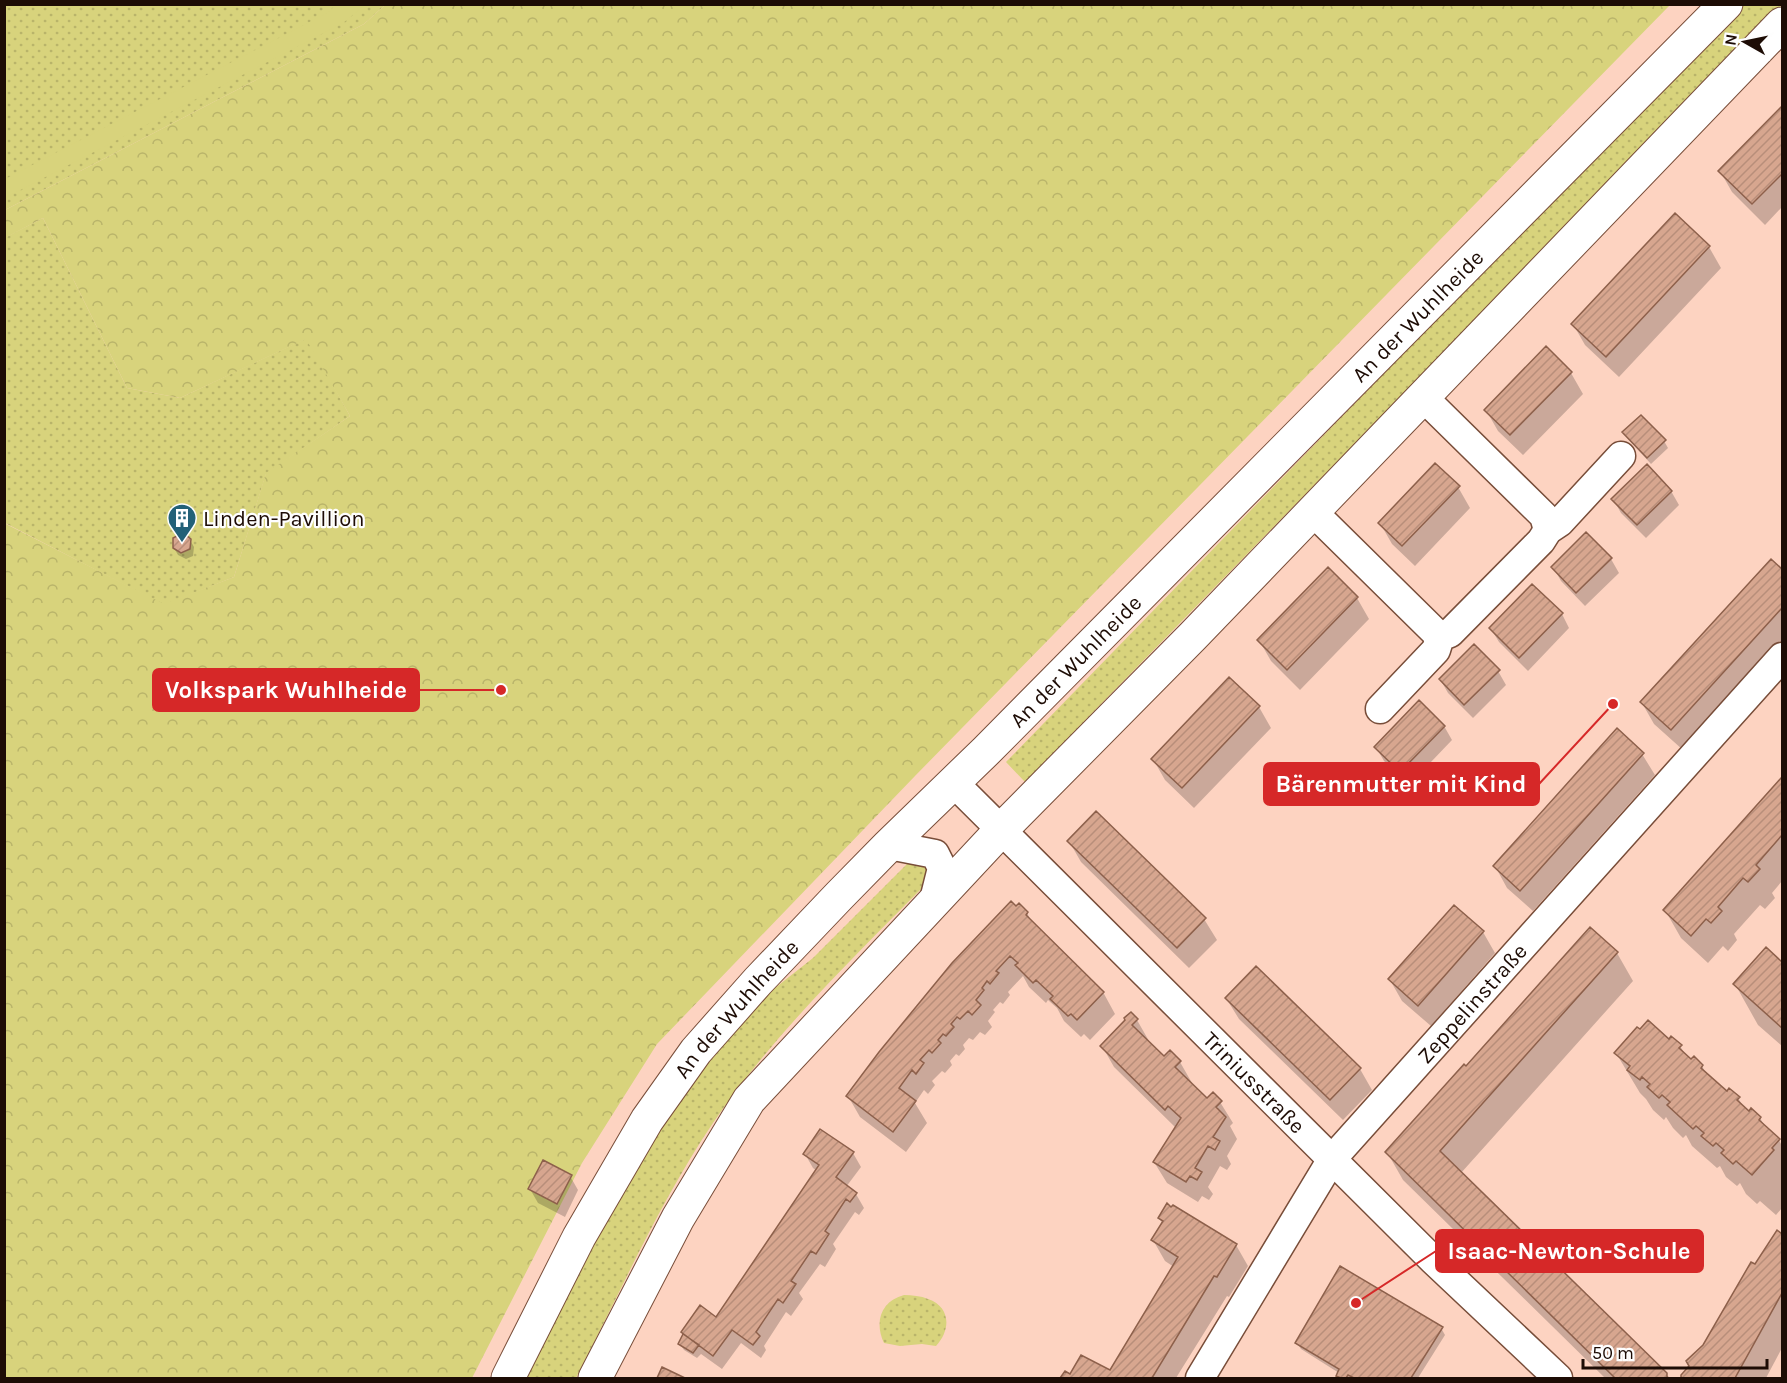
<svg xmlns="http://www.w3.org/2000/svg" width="1787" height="1383" font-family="Karla,sans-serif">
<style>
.grass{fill:url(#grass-dots)}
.forest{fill:url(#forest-crowns)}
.pitch{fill:#d8d37c}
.shadow{fill:#0003}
.building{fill:url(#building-hatch);stroke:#8d604b;stroke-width:1.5}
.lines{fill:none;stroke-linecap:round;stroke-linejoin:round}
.minor-casing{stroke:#784d39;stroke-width:31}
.major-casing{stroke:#784d39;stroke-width:35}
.minor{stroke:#fff;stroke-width:28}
.major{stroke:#fff;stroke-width:33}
.labels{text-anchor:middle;stroke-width:4.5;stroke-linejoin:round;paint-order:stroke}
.street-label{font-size:22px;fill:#1d0c05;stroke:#fefefe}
.poi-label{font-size:22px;fill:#1d0c05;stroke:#fefefe;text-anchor:start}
.leader{fill:none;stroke:#d62828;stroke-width:2}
.callout-dot{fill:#d62828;stroke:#fefefe;stroke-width:2}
.callout{fill:#d62828;stroke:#d62828;stroke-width:2}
.callout-label{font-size:24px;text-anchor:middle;font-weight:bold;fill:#fff}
</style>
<defs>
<pattern id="grass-dots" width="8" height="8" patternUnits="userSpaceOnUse" patternTransform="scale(1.5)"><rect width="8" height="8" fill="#d8d37c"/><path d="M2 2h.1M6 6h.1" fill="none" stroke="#b9b46a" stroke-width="1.8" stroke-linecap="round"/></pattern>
<pattern id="forest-crowns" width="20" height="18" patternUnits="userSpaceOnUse" patternTransform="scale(1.5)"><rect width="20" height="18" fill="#d8d37c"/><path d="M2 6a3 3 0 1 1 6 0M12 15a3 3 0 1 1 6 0" fill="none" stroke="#b9b46a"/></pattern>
<pattern id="building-hatch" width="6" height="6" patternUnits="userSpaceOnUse" patternTransform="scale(1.5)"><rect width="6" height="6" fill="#d7a68f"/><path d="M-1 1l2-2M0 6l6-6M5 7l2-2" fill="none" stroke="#b88e7a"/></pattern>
</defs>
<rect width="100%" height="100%" fill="#fdd3c1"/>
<path class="grass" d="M5,5H385L364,24L5,210Z
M1742,5H1782L1025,782L1006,762Z
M43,218L127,388L180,398L307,338L350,416L266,474L234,577L164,605L5,523L4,238Z
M912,859L928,864L924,886C850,961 773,1035 713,1123C659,1203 620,1293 576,1378H521L659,1122L752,1006L813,958Z
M904,1295C912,1295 921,1296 928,1299C951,1307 951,1330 936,1346L922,1344L900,1346L884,1343C874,1322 881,1301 904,1295Z"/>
<path class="forest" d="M385,5H1670L915,776L657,1044L582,1163L472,1378H5L4,523L164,604L234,577L266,473L350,416L306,339L180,398L127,388L43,218L5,238V210L364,24Z"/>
<path class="pitch" d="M337,4L365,5L343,23L5,198V179L327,13Z"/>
<path class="shadow" d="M1782,108V207L1765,225L1732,192L1720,171Z
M1709,247L1721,268L1619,377L1585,345L1573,324Z
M1571,373L1583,394L1523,455L1498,431L1486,410Z
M1624,433L1664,441L1668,448L1651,464L1628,439Z
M1458,487L1470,508L1415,566L1392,544L1380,523Z
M1671,491L1679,505L1646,538L1621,513L1613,499Z
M190,540L194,547L193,556L186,559L178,555L174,548Z
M1611,559L1619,573L1585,606L1561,581L1553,567Z
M1771,561L1782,571V642L1683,750L1654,724L1642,703Z
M1328,569L1357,598L1369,619L1300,690L1271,661L1259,640Z
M1562,614L1569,628L1528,671L1499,642L1491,629Z
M1498,671L1506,685L1473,718L1448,693L1440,679Z
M1259,707L1271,728L1194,808L1165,780L1153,759Z
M1444,726L1452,740L1409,785L1384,761L1376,747Z
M1642,754L1655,775L1533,911L1507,888L1495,866Z
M1782,779V881L1772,893L1775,898L1765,909L1760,905L1734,934L1737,940L1728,951L1723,946L1708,963L1681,938L1665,910Z
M1069,841L1204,919L1217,940L1189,968L1081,862Z
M1019,905L1027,913L1034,926L1103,992L1115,1014L1090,1040L1084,1034L1081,1037L1064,1021L1057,1008L1048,1000L1046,1003L1029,987L1023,976L1008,992L1010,995L1003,1004L1000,1002L993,1010L995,1012L988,1021L992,1027L985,1035L980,1032L973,1040L969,1038L963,1045L965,1049L959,1056L956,1054L950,1061L952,1065L945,1073L942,1071L932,1081L935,1085L928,1094L924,1090L915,1103L927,1123L906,1152L860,1117L848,1096Z
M1590,930L1617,953L1633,981L1461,1173L1666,1374L1669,1378H1605L1403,1180L1387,1152L1466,1068Z
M1483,932L1495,953L1431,1026L1402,1001L1390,980Z
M1766,949L1782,964V1046L1758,1025L1735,984Z
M1256,968L1360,1069L1372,1090L1343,1120L1239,1019L1226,998Z
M1131,1014L1137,1020L1149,1041L1148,1042L1164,1058L1180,1062L1192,1083L1191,1084L1207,1100L1220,1102L1233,1123L1230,1126L1237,1139L1227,1156L1231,1164L1227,1170L1220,1166L1208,1187L1213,1194L1209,1200L1202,1196L1198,1202L1167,1183L1154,1162L1176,1128L1114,1067L1102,1046L1127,1020Z
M1669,1041L1680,1046L1687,1057L1702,1066L1708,1077L1727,1093L1738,1098L1745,1109L1760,1118L1766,1128L1779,1140L1782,1146V1208L1776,1215L1760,1201L1757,1204L1746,1194L1740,1183L1737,1186L1726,1177L1720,1166L1717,1168L1692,1146L1686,1135L1683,1138L1673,1128L1666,1117L1664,1120L1653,1110L1646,1099L1640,1093L1616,1053Z
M853,1153L861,1167L846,1187L856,1194L864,1208L859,1215L855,1212L833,1244L836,1249L825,1267L820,1264L799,1293L803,1299L791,1316L786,1312L764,1346L766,1350L761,1358L741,1343L722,1369L701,1354L697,1358L684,1350L680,1344L684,1335L683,1333L716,1319L817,1171L813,1168L805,1154Z
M570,1176L578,1190L565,1217L538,1203L530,1189Z
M1159,1218L1236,1245L1248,1266L1229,1297L1227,1296L1176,1378H1062L1065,1373L1071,1376L1110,1372L1174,1267L1165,1261L1153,1240L1163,1224Z
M1782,1230V1348L1766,1378H1682V1375L1704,1346L1755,1266Z
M1441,1328L1445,1335L1418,1378H1340L1338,1376L1339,1373L1301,1349L1297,1343Z"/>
<path class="building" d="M1782,106V174L1752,204L1718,171Z
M1675,213L1710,246L1606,357L1571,324Z
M1546,346L1572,372L1510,435L1484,410Z
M1641,415L1666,440L1647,458L1622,432Z
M1435,463L1460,486L1402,546L1378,523Z
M1647,464L1672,491L1637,525L1611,499Z
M1586,532L1612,558L1576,593L1551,567Z
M183,533L191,539L190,549L181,553L173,548V538Z
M1771,559L1782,569V608L1671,730L1640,702Z
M1328,567L1358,597L1287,670L1257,640Z
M1532,584L1563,613L1519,658L1489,628Z
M1474,644L1500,670L1464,705L1439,679Z
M1229,677L1260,706L1182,788L1151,759Z
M1419,700L1445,726L1400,772L1374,747Z
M1617,728L1644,753L1520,891L1493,866Z
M1782,777V835L1756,865L1760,869L1748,882L1743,878L1718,907L1722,911L1711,923L1706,919L1691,936L1663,910Z
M1096,811L1206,918L1177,948L1067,841Z
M1011,901L1016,906L1019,903L1028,912L1026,915L1104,992L1077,1020L1071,1014L1068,1016L1050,999L1053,996L1036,980L1033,983L1015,965L1018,963L1010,956L996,971L999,973L990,984L987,981L982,988L984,990L976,1000L981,1005L972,1015L968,1011L960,1019L957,1017L951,1024L954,1027L946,1036L943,1034L938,1040L941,1043L932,1053L929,1050L920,1060L924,1063L916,1074L912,1070L899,1088L916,1101L893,1132L846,1096L879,1052L952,963Z
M1454,905L1484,931L1418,1006L1388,979Z
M1590,927L1618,952L1440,1151L1667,1373V1377L1669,1378H1615L1385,1152L1464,1064L1466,1066Z
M1766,947L1782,962V1028L1733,984Z
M1256,966L1361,1068L1330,1100L1225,998Z
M1131,1012L1138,1019L1132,1025L1164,1056L1170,1050L1181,1061L1175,1067L1207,1098L1213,1092L1222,1101L1216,1107L1226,1117L1213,1137L1220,1141L1215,1150L1208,1146L1195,1168L1202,1172L1197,1180L1190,1176L1186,1182L1153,1162L1181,1118L1168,1106L1165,1110L1100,1046L1125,1020L1124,1018Z
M1648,1020L1669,1039L1671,1036L1682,1045L1679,1048L1691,1059L1694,1056L1703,1065L1701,1068L1727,1091L1729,1088L1740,1097L1737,1100L1749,1111L1751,1108L1761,1117L1759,1120L1780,1139L1772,1148L1774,1150L1752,1175L1736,1161L1733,1164L1721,1153L1724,1150L1716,1143L1713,1146L1701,1136L1704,1133L1696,1126L1693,1129L1667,1105L1670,1102L1662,1095L1659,1098L1647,1087L1650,1084L1642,1077L1640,1080L1627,1070L1630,1066L1614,1053L1637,1027L1640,1029Z
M820,1129L854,1152L836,1177L857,1193L850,1202L846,1199L825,1231L829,1234L816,1254L811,1251L791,1281L796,1284L783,1303L778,1299L756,1332L760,1336L753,1345L732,1330L713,1356L681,1332L700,1305L716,1317L819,1165L803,1154Z
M543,1160L572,1175L557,1204L528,1189Z
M1167,1203L1171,1207L1173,1205L1237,1244L1217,1277L1214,1276L1152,1378H1060L1065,1371L1070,1374L1081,1355L1110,1370L1178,1257L1151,1240L1163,1221L1158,1218Z
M1777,1230L1782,1234V1293L1735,1378H1681V1375L1689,1366L1686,1361L1703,1345L1751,1262L1755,1264Z
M1340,1266L1443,1327L1411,1378H1354L1348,1375L1346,1378H1341L1336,1376L1339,1369L1295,1343Z
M683,1334L699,1345L693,1353L678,1344Z
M662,1367L685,1378H657Z"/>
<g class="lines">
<g class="minor-casing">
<g id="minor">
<path d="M1423,397L1544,516L1548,530"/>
<path d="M1313,512L1440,637"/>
<path d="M1380,709L1436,650L1440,637L1450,633L1541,541L1548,530L1560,522L1621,456"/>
<path id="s1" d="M954,783L1433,1260L1558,1378"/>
<path d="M889,845L935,854L942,868L934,900"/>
<path id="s2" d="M1200,1378L1332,1159L1782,657"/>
</g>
</g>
<g class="major-casing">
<g id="major">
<path id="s3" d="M508,1378L579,1237L647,1120L696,1051L758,981L839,896L889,845L986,751L1726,4"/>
<path d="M595,1378L678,1218L749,1100L1002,829L1193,636L1782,24"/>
</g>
</g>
<use href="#minor" class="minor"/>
<use href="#major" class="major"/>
</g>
<defs>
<g id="building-pin" transform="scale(1.5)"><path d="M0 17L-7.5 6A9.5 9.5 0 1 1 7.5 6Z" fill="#236178" stroke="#fefefe"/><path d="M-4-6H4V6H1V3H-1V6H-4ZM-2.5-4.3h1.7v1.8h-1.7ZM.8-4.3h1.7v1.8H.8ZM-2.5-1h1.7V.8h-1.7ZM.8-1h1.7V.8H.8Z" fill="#fff"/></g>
</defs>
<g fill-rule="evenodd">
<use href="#building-pin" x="182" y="518"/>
</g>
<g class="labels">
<g class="street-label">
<text dy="8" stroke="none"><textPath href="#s3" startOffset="1408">An der Wuhlheide</textPath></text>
<text dy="8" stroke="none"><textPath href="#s3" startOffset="922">An der Wuhlheide</textPath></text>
<text dy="8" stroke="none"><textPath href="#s2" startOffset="465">Zeppelinstraße</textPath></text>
<text dy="8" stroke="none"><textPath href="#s3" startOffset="436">An der Wuhlheide</textPath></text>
<text dy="8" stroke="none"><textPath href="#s1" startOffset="424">Triniusstraße</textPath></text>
</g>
<g class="poi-label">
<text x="203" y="526">Linden-Pavillion</text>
</g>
</g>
<path class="leader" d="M501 690L419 690M1613 704L1539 784M1356 1303L1436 1251"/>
<g class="callout-dot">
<circle cx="501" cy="690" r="6"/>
<circle cx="1613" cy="704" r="6"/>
<circle cx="1356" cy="1303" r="6"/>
</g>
<g class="callout">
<rect x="153" y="669" width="266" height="42" rx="6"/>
<rect x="1264" y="763" width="275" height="42" rx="6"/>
<rect x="1436" y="1230" width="267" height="42" rx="6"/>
</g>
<g class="callout-label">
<text x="286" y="698">Volkspark Wuhlheide</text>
<text x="1401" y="792">Bärenmutter mit Kind</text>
<text x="1569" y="1259">Isaac-Newton-Schule</text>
</g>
<rect width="1787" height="1383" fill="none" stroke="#1d0c05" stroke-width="12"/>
<g transform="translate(1745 42) rotate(279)" stroke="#fefefe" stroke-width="4.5" paint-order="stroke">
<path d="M0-4.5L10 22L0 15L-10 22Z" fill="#1d0c05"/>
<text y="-9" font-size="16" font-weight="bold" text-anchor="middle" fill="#1d0c05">N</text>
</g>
<path d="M1583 1359v9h184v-9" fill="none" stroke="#1d0c05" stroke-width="3"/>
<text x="1592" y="1359" font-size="18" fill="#1d0c05" stroke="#fefefe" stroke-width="4.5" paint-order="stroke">50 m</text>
</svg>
